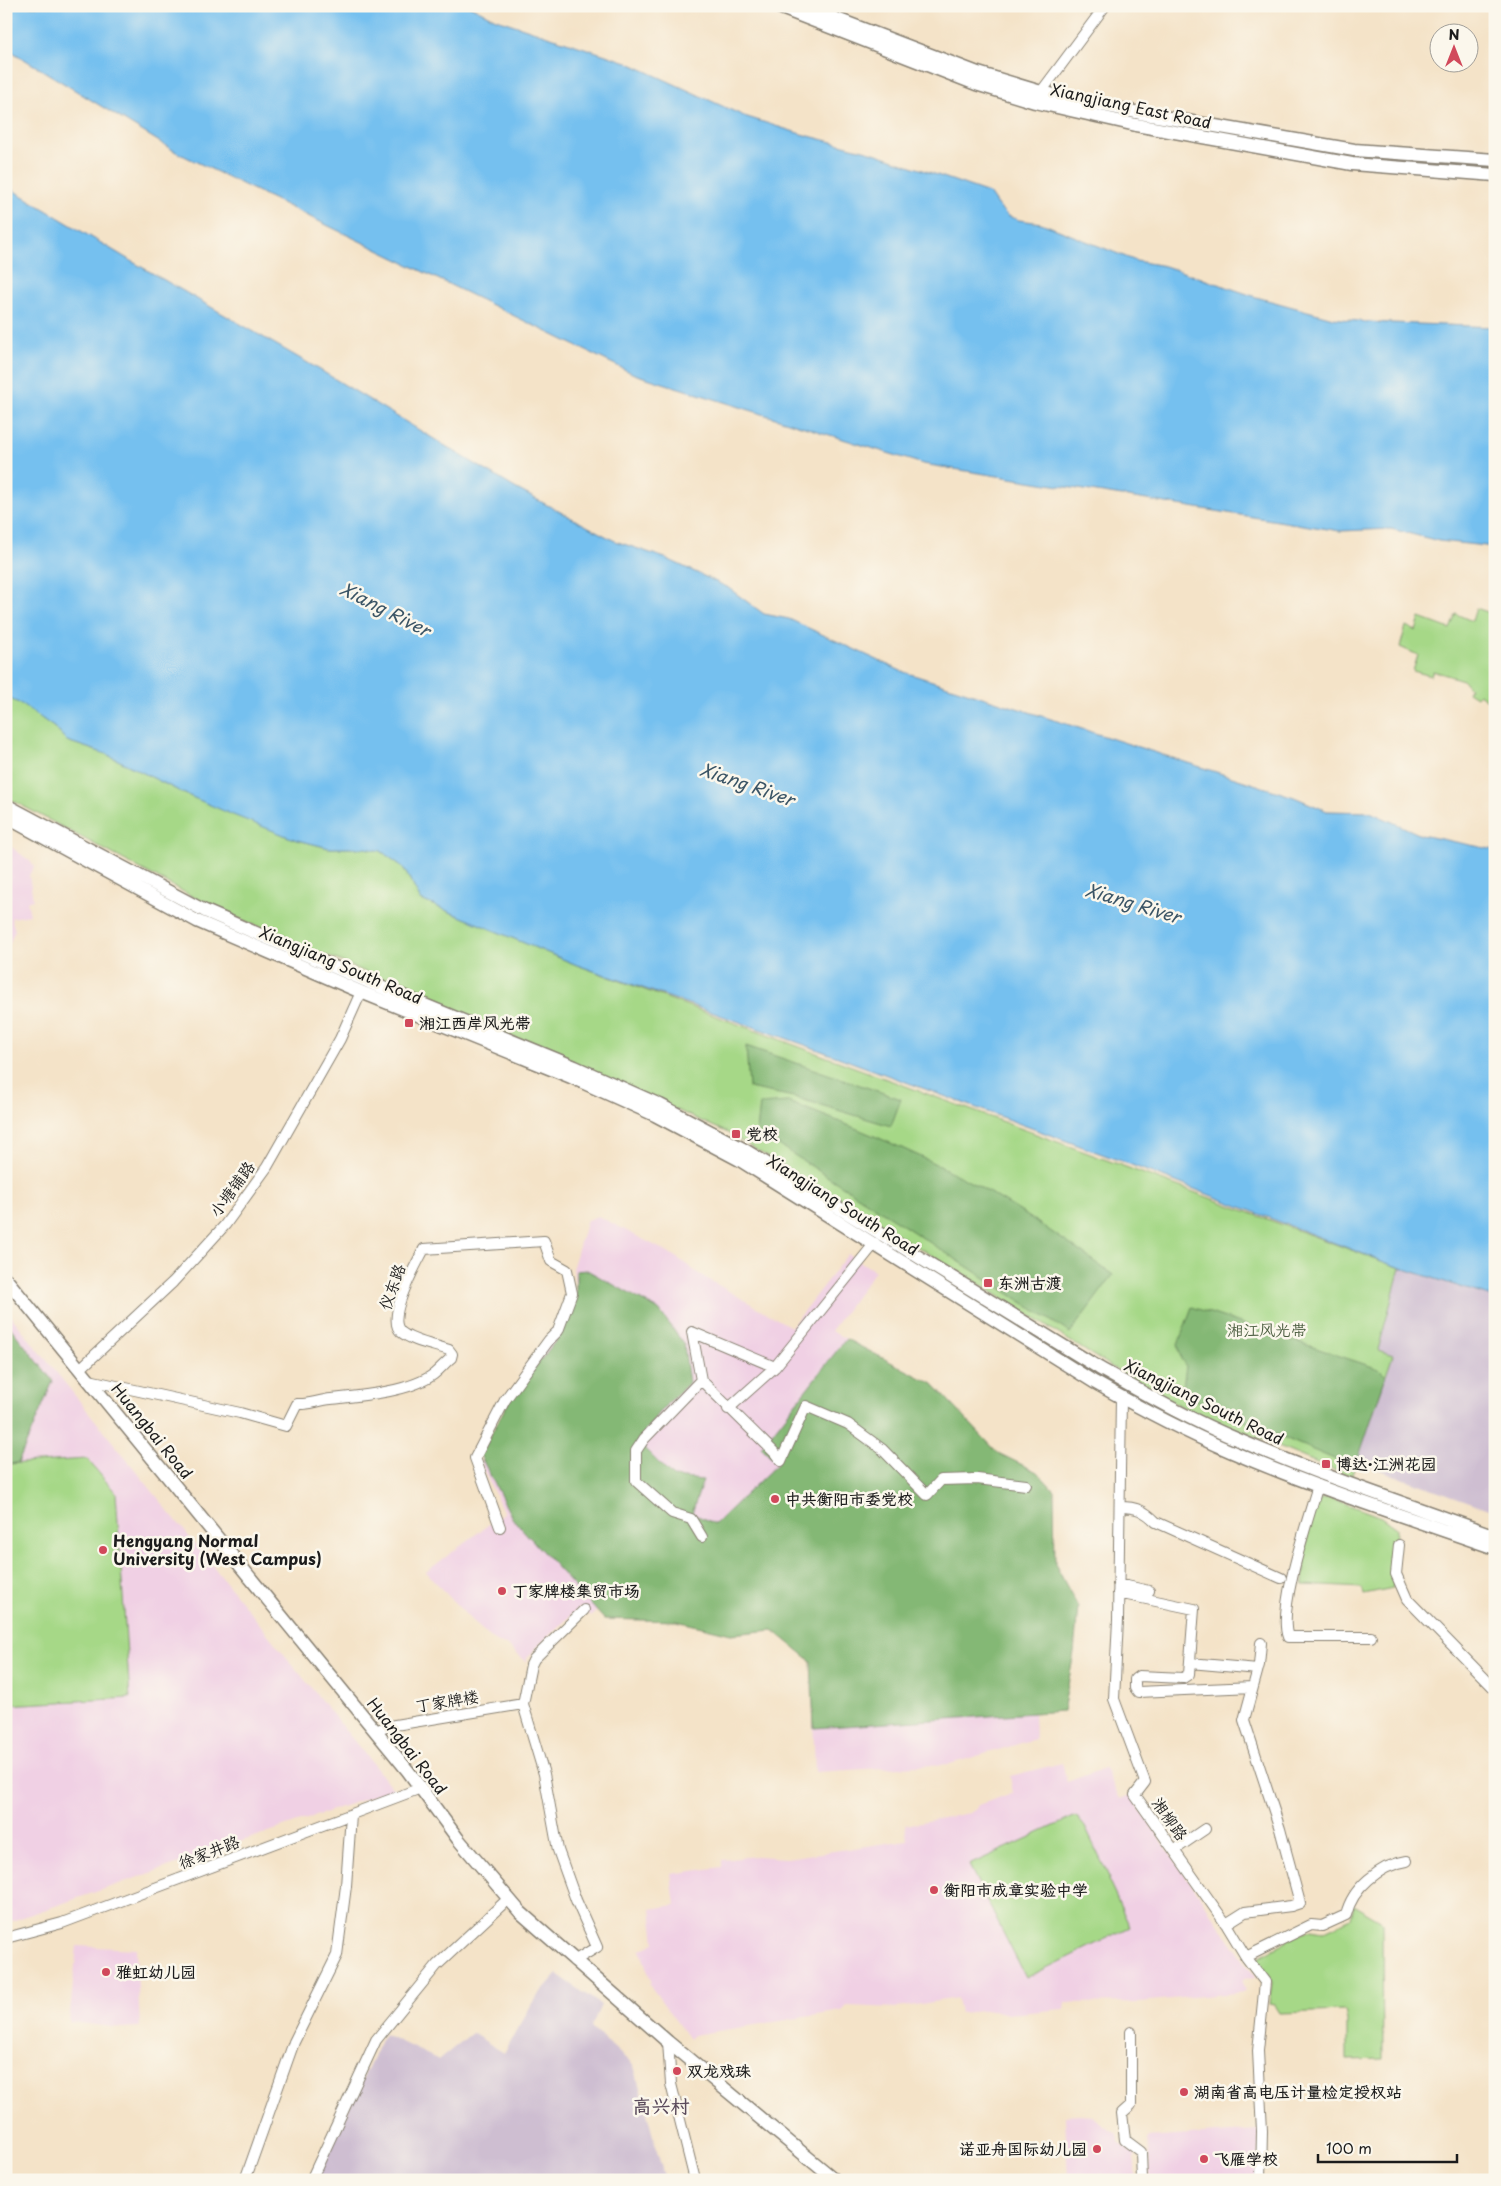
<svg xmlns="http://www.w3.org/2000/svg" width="1501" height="2186" font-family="'Playpen Sans','LXGW WenKai TC',sans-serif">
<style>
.built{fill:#f0d0e4}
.industrial{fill:#cebed1}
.green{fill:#a6d887;stroke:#617a52}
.forest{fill:#84b874;stroke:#506a48}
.water{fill:#75c0ef;stroke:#486e86}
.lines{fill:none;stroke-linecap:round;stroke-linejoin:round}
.minor-casing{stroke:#888072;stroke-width:12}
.major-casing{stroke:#888072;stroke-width:15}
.minor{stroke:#fff;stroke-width:10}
.major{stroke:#fff;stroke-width:12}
.poi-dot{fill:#d1495b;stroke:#fbf7ec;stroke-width:2}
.labels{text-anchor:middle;stroke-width:5;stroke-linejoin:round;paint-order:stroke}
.street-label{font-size:16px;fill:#1c1c1c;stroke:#fbf7ec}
.poi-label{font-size:16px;font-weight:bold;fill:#1c1c1c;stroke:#fbf7ec;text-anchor:start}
.park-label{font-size:16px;fill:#4c5e41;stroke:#fbf7ec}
.water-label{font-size:18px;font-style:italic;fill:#3b5566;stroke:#fbf7ec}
.quarter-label{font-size:19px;font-weight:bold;fill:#5b4b5c;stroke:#fbf7ec}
</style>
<rect width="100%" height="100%" fill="#fbf7ec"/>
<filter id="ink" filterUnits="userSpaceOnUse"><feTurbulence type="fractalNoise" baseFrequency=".02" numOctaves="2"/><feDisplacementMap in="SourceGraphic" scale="10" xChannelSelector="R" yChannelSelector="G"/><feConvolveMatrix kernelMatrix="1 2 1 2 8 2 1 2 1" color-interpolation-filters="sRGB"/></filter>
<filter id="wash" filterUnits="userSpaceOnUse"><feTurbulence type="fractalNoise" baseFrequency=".0096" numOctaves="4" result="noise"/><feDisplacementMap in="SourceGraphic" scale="20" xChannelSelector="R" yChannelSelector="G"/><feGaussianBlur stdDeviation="1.12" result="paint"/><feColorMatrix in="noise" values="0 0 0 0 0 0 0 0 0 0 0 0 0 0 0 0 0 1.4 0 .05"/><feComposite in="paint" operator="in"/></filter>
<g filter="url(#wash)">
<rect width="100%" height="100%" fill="#f4e3c8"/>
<path class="built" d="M6,843L30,861L34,867L29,875L33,900L27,901L30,915L11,918L15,930L6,952Z
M598,1216L675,1256L699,1274L791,1327L848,1254L875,1271L831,1331L933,1384L998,1453L1037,1472L1054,1490L1055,1564L1078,1607L1074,1653L1063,1711L1034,1713L1035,1739L950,1764L815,1772L811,1661L773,1630L731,1634L677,1621L604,1619L596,1611L591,1617L580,1607L537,1647L527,1658V1662L506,1645L496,1642L471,1620L426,1572L504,1513L482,1467L480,1455L576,1296L573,1266L587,1220Z
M6,1310L393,1789L6,1923Z
M1062,1763L1067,1782L1105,1768L1120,1799L1130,1795L1256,1978L1242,1979L1246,1992L1139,2002L1065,2003L1064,2009L1008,2014L992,2010L960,2013L957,1998L898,2008L847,2006L842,2011L693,2035L689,2039L649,1984L651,1981L640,1949L650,1946L655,1942L651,1909L675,1905L671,1874L722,1867V1860L756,1856L787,1858L907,1840L905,1825L970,1813L976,1809L978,1805L1013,1793L1010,1776Z
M77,1946L136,1949L140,2027L122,2028L69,2022Z
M1080,2115L1092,2116L1118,2134L1119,2143L1135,2155V2180H1068L1065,2116Z
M1259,2130V2180H1150L1148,2138Z"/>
<path class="industrial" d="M1400,1268L1495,1298V1511L1357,1462L1393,1356L1377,1350Z
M557,1974L601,2005L591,2027L634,2066L665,2180H314L384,2034L439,2060L472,2033L504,2053L534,2000Z"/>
<path class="green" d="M1476,608L1493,614L1495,617V705L1479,694L1476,697L1468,692L1470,688L1463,680L1433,671L1431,676L1413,671L1418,655L1400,647L1406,626L1416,631L1420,618L1450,629L1456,614L1472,621Z
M6,697L23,705L55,728L67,741L106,754L185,794L294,839L329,848H365L381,851L403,867L421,900L577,965L1400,1268L1378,1350L1393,1355L1351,1477L1182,1407L1118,1371L976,1282L726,1132L403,988L212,907L6,797Z
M87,1459L116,1493L130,1698L6,1705V1464Z
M1328,1497L1381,1517L1396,1528L1393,1588L1364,1594L1362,1588L1303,1585C1305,1556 1305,1525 1320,1499Z
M1076,1816L1085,1827L1110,1879L1108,1880L1130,1927L1026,1978L969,1865Z
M1353,1905L1382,1922L1383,2059L1347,2060V2020L1345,2011L1279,2013L1274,2005L1269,2004L1272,1982L1254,1959L1282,1945L1289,1939L1311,1930L1323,1932L1350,1919Z"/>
<path class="forest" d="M746,1046L901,1099L891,1126L794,1097L749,1088Z
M788,1102C847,1124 907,1148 963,1178C1014,1205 1066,1241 1113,1275L1070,1333L757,1131L760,1104Z
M587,1270L659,1310L684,1344L689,1383L666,1405L637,1441L673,1477L703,1480L692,1513L715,1524L778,1463L761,1447L846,1339L933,1384L998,1453L1037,1472L1054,1490L1055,1564L1078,1607L1074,1653L1063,1711L814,1728L811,1661L773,1630L731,1634L677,1621L604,1619L512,1518L480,1455L510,1399L561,1334L576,1296V1271Z
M1192,1307L1379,1369L1386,1376L1355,1468L1182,1394L1186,1366L1181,1359L1178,1344Z
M6,1322L53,1381L18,1463L6,1464Z"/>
<path class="water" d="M6,6H470L496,19L624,61L744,116L801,134L871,152L989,193L998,206L1008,216L1019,220L1041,223L1136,261L1165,266L1256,297L1333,318L1366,322L1495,327V547L1439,541L1391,529L1340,531L923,464L634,374L176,152L6,48Z
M6,186L126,258L320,370L515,488L615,541L665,558L727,587L764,614L789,619L901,671L1294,797L1327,811L1370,812L1421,835L1495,850V1298L1392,1265L1121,1161L805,1045L577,965L421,900L403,867L381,851L365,848H329L294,839L233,815L185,794L106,754L67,741L55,728L23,705L6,697Z"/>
</g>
<g filter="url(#ink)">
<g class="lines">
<g class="minor-casing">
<path id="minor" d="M1041,92L1105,6
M80,1369L173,1282L225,1225L267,1167L340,1039L361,992
M89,1380L240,1413L286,1426L297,1404C309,1405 319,1400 331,1399C360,1396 410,1392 434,1374C440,1369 445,1363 451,1358L452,1354L449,1350C435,1345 413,1342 401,1332C385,1318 416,1265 424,1249L544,1241L551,1261L567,1270L572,1293L558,1331L549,1340L505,1400L475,1458L500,1527
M701,1380L692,1332L775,1367
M1121,1397L1118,1620L1114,1699L1145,1782L1135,1795L1226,1924L1246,1957L1265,1982L1258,2051L1262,2131L1261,2180
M728,1409L775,1367L875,1243
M781,1461L806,1406L848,1424L882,1449L927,1495L941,1480L977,1479L1026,1485
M1318,1485C1309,1517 1277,1609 1288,1637H1371
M1120,1507C1136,1507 1144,1510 1156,1522L1281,1578
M702,1537L691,1519L672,1513L636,1481V1451L644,1439L701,1380L775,1453L781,1461
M1399,1545L1396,1574L1407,1599L1495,1689
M1118,1584L1149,1591
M1118,1593L1194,1609L1189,1674L1183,1678L1139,1676L1135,1679V1688L1138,1692L1253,1687
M1190,1663L1258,1669
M375,1731L389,1726L523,1704
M1174,1850L1205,1829
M1226,1924L1245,1912L1291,1906L1300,1903L1280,1829L1244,1720L1259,1665L1261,1643
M6,1938L62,1923L421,1788
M1246,1957L1311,1925L1322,1926L1346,1915C1352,1888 1380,1865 1407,1861
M574,1961L597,1947L576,1900L558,1850L544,1774L523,1704L531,1665L534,1659L584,1610
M1131,2032V2105L1122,2113L1125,2140L1141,2152L1142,2180
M668,2042L671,2084L695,2180
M245,2180L294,2042L337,1955L346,1886L351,1815
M311,2180L376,2040L437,1965L508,1899"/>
</g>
<g class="major-casing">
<path id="major" d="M776,6L976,84L1035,102L1136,125L1352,164L1495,175
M803,6L978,73L1041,92L1140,113L1354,150L1495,160
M6,805L205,911L371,983L575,1067L660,1105L743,1149L1099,1368C1145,1394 1192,1421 1241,1441C1324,1477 1410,1505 1495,1536
M6,817L197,921L361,992L571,1077L655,1115L738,1159L1094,1382C1138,1407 1183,1431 1230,1451C1316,1488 1406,1517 1495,1548
M6,1279L408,1771L458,1839L520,1912L668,2042L835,2180"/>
</g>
<use href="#minor" class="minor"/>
<use href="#major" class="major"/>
</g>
</g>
<g class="poi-dot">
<rect x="404" y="1018" width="10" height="10" rx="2.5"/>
<rect x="731" y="1129" width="10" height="10" rx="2.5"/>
<rect x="983" y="1278" width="10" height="10" rx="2.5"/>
<rect x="1321" y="1459" width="10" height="10" rx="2.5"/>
<circle cx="775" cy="1499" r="5"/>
<circle cx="103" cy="1550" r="5"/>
<circle cx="502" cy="1591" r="5"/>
<circle cx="934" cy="1890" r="5"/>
<circle cx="106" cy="1972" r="5"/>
<circle cx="677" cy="2071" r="5"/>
<circle cx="1184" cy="2092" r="5"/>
<circle cx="1097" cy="2149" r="5"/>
<circle cx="1204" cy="2159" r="5"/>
</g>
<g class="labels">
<g class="street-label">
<text transform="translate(1131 106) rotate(12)" y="6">Xiangjiang East Road</text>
<text transform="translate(341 965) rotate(23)" y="6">Xiangjiang South Road</text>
<text transform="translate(232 1189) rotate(-54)" y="6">小塘铺路</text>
<text transform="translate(843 1205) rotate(32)" y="6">Xiangjiang South Road</text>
<text transform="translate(392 1287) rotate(-70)" y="6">仪东路</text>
<text transform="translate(1204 1402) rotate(26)" y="6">Xiangjiang South Road</text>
<text transform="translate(152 1431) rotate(51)" y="6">Huangbai Road</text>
<text transform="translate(447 1701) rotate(-9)" y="6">丁家牌楼</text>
<text transform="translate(407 1746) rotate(52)" y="6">Huangbai Road</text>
<text transform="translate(1170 1819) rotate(55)" y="6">湘柳路</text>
<text transform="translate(209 1852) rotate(-21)" y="6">徐家井路</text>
</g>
<g class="poi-label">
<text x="419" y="1029">湘江西岸风光带</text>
<text x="746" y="1140">党校</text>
<text x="998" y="1289">东洲古渡</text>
<text x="1336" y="1470">博达·江洲花园</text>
<text x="785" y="1505">中共衡阳市委党校</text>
<text x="113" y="1547">Hengyang Normal<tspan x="113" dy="18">University (West Campus)</tspan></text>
<text x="512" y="1597">丁家牌楼集贸市场</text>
<text x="944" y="1896">衡阳市成章实验中学</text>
<text x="116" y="1978">雅虹幼儿园</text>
<text x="687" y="2077">双龙戏珠</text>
<text x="1194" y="2098">湖南省高电压计量检定授权站</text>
<text x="1087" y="2155" text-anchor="end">诺亚舟国际幼儿园</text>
<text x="1214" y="2165">飞雁学校</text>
</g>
<g class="park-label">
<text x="1267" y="1336">湘江风光带</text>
</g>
<g class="water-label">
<text transform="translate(385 610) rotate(27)" y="6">Xiang River</text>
<text transform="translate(747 785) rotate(19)" y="6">Xiang River</text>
<text transform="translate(1133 904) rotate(17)" y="6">Xiang River</text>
</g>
<g class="quarter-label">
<text x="661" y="2113">高兴村</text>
</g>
</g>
<rect width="1501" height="2186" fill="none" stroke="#fbf7ec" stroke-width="25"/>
<g transform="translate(1454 48)"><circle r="24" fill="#fbf7ec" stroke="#a29f99"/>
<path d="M0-4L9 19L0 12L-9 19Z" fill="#d1495b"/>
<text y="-8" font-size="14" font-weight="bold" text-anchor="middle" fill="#1c1c1c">N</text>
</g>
<path d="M1318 2154v8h139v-8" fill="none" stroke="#1c1c1c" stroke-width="2.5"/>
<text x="1326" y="2154" font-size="15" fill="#1c1c1c" stroke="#fbf7ec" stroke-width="4" paint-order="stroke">100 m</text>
</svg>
